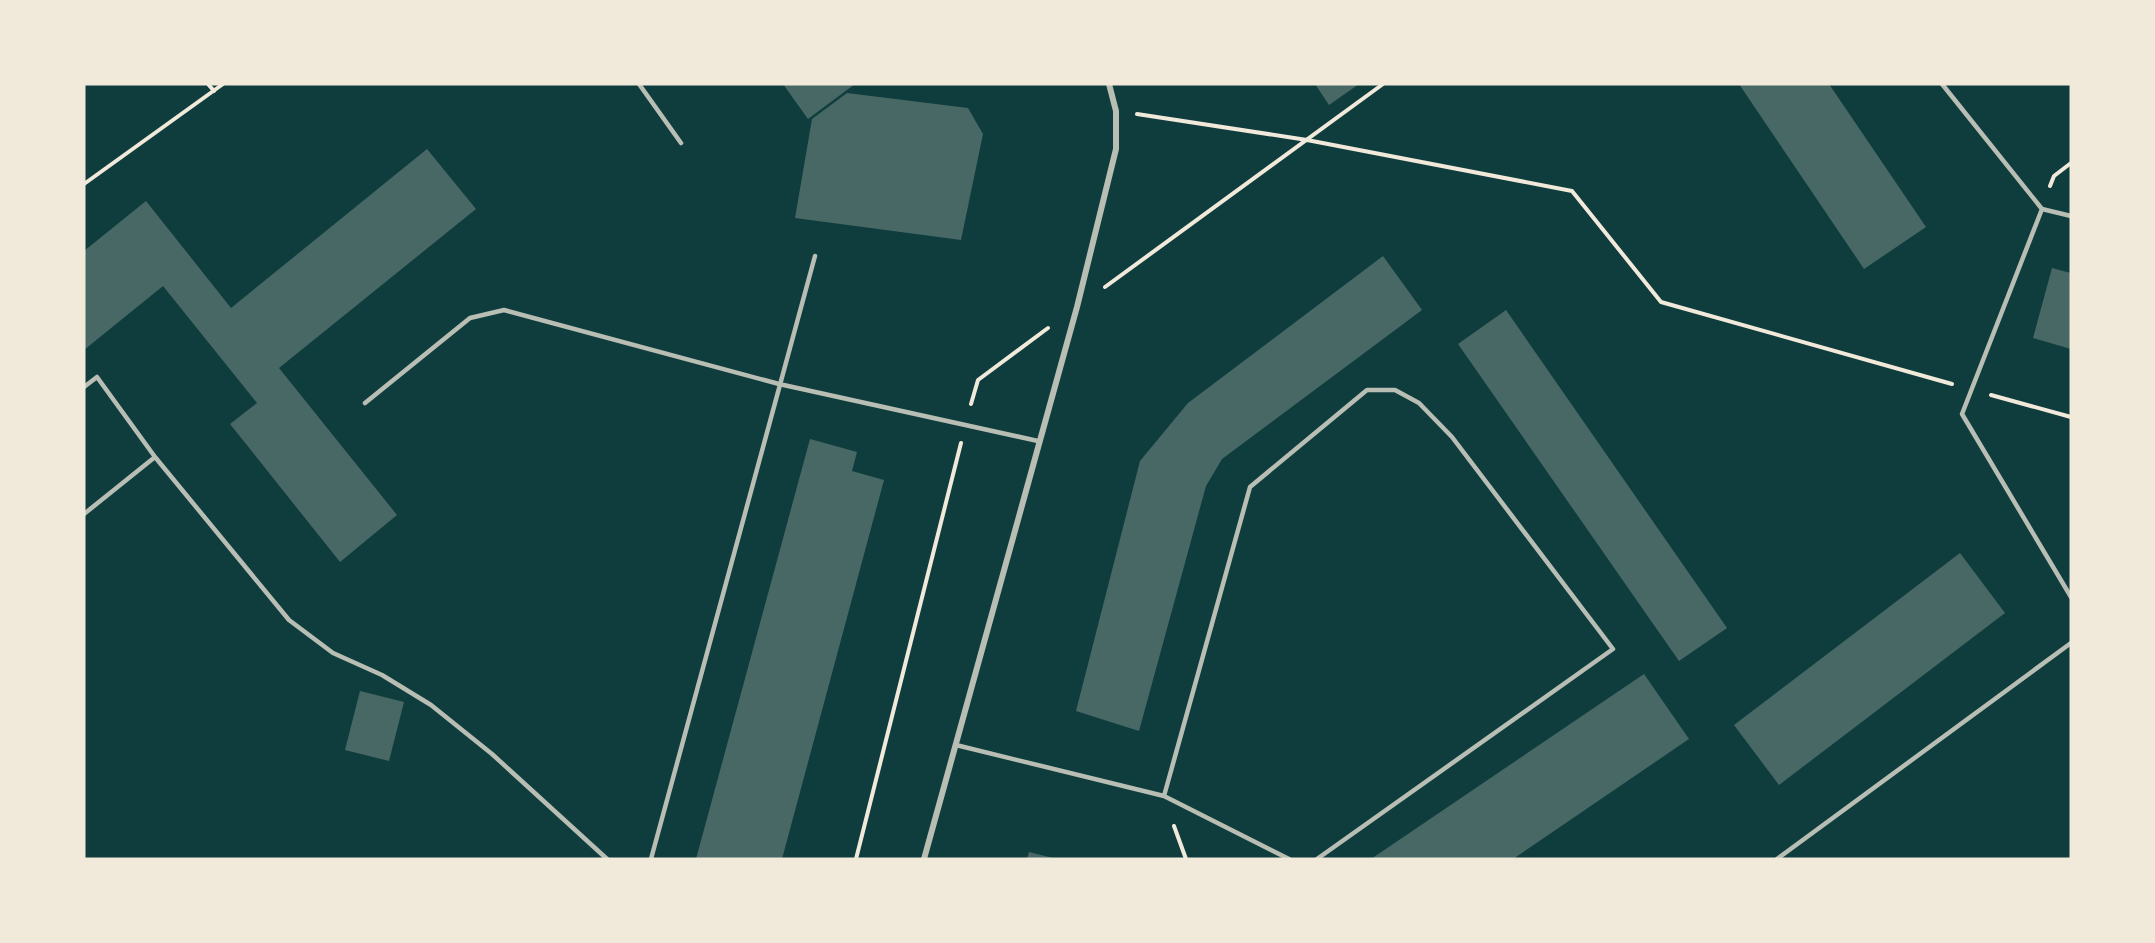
<svg xmlns="http://www.w3.org/2000/svg" width="2155" height="943" font-family="'IBM Plex Sans',sans-serif">
<style>
.building{fill:#486865}
.lines{fill:none;stroke-linecap:round;stroke-linejoin:round}
.path{stroke:#f1e9da;stroke-width:4}
.service{stroke:#b8beb3;stroke-width:4.5}
.minor{stroke:#b8beb3;stroke-width:6}
</style>
<rect width="100%" height="100%" fill="#0f3d3e"/>
<path class="building" d="M783,84H855L808,119Z
M1315,84H1359L1329,105Z
M1739,84H1829L1926,227L1864,269Z
M847,93L968,108L983,134L961,240L795,218L812,119Z
M427,149L476,209L279,368L397,515L340,562L230,424L257,403L163,286L84,350V251L146,201L231,308Z
M1383,256L1422,310L1222,459L1206,486L1139,731L1076,711L1140,461L1188,403Z
M2052,268L2071,273V349L2033,338Z
M1506,310L1727,628L1679,661L1458,344Z
M810,439L857,452L852,471L884,480L782,859H696Z
M1960,553L2005,613L1779,785L1734,725Z
M1644,674L1689,739L1513,859H1371Z
M360,691L404,702L389,761L345,750Z
M1029,852L1053,858V859H1027Z"/>
<g class="lines">
<path class="path" d="M208,84L214,91
M1137,114L1307,140L1572,191L1661,302L1952,384
M84,184L223,84
M2050,186L2054,176L2071,163
M1105,287L1383,84
M1991,395L2071,417
M971,404L978,380L1048,328
M1174,826L1186,859
M856,859L961,443"/>
<path class="service" d="M639,84L681,143
M1942,84L2042,209
M2071,216L2042,209L1962,414L2071,597
M84,387L97,377L155,457
M365,403L470,318L504,310L779,384L1038,441
M84,514L155,457L289,620L333,653L382,675L431,705L492,754L607,859
M956,745L1164,796L1250,487L1367,390H1395L1419,403L1452,437L1613,649L1317,859
M1164,796L1289,859
M651,859L815,256
M1777,859L2071,643"/>
<path class="minor" d="M924,859L1077,307L1116,149V111L1109,84"/>
</g>
<rect width="2155" height="943" fill="none" stroke="#f1e9da" stroke-width="171"/>
</svg>
